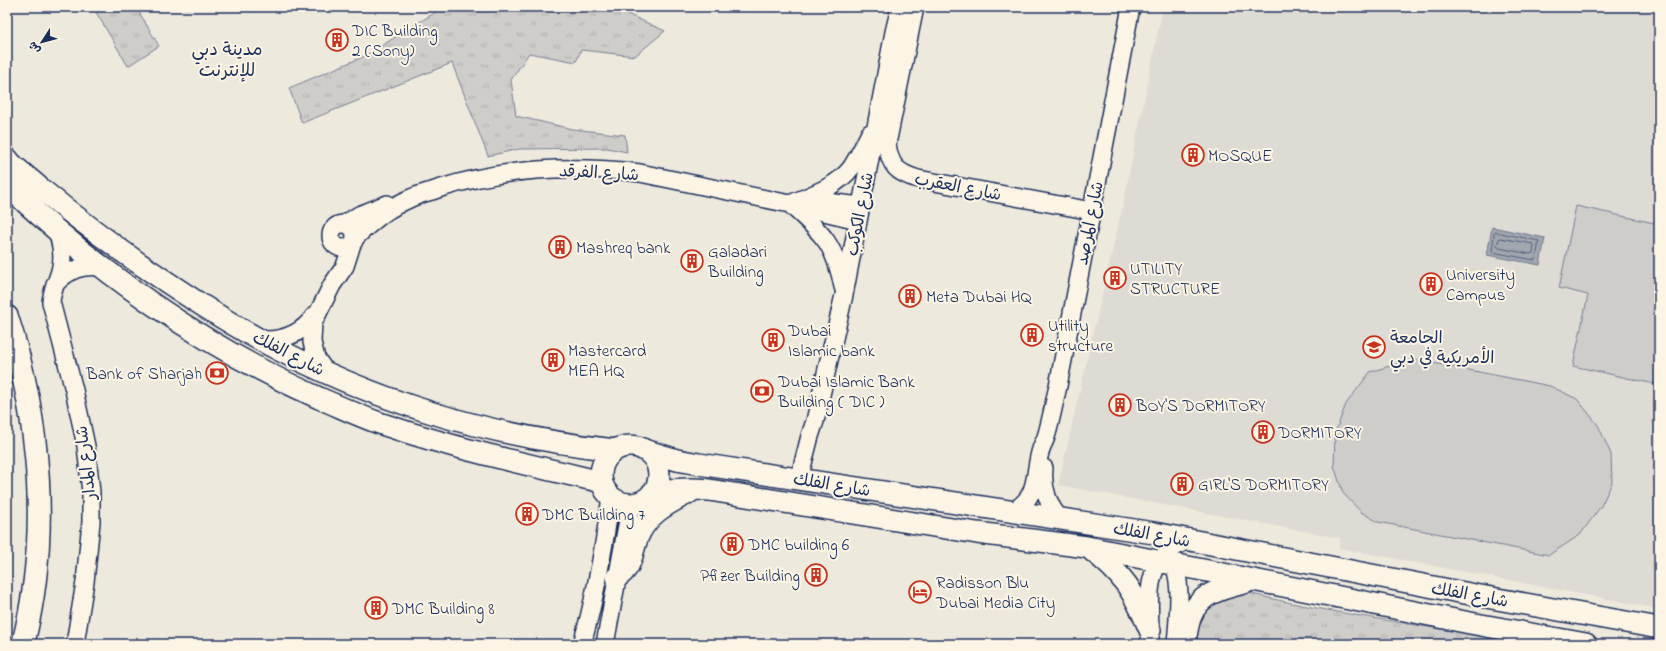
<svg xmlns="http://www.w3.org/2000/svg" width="1666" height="651" font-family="'Indie Flower','Playpen Sans Arabic',sans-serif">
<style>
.built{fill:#dedbd4}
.park{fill:url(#park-tufts);stroke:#757e94}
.pitch{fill:#cfcdca;stroke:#757e94}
.water{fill:#a2a7af;stroke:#6c778f}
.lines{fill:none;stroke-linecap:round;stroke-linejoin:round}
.shore{stroke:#515f7e;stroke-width:1}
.minor-casing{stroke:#1b2f5e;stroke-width:20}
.tertiary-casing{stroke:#1b2f5e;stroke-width:24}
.secondary-casing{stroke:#1b2f5e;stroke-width:25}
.motorway-casing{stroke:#1b2f5e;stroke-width:25}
.minor{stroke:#fcf5e5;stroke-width:17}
.tertiary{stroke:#fcf5e5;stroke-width:21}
.secondary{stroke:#fcf5e5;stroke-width:22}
.motorway{stroke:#fcf5e5;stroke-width:22}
.labels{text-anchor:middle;stroke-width:4;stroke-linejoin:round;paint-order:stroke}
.poi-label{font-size:17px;fill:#1b2f5e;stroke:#fcf5e5;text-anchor:start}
.street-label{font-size:17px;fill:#1b2f5e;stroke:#fcf5e5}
.neighbourhood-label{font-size:18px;fill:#1b2f5e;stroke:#fcf5e5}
</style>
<defs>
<pattern id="park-tufts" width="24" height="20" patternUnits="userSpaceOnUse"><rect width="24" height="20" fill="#cfcdca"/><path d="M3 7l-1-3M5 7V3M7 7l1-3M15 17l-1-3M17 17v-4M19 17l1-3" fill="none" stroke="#b1b0b0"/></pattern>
</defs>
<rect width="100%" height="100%" fill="#eee9dd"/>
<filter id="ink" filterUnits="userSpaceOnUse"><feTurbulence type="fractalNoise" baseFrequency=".025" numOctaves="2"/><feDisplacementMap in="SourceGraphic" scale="8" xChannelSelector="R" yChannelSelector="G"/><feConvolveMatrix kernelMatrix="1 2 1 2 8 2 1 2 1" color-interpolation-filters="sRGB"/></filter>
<g filter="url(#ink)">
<path class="built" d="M1163,7H1659V609L1339,548L1340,538L1058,485L1122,209Z"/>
<path class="park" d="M93,7H136L159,46L128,66Z
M438,7H605L616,9L665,31L635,56L581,50L576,62L529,53L511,80L516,116L572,129L625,135L627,152L607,148L519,149L488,156L452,63L302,123L289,88L365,56L439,10Z
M1244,592C1338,616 1434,626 1529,644H1188L1191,628L1212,602Z"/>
<path class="pitch" d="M1576,206L1659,224V385L1573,366L1588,295L1559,288Z
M1413,359L1550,386L1577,399L1598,425L1611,454L1612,483L1601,506L1580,535L1549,555L1378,522L1361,512L1343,493L1334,466L1335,433L1346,404L1370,372Z"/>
<path class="water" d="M1492,227L1545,238L1540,265L1487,255Z"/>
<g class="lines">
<path class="shore" d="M1496,232L1539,241L1536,259L1534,260L1492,252L1494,234Z
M1500,238L1533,244L1534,246L1533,253L1530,254L1499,248L1497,246Z"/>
<g class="minor-casing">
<path id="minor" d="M915,7L887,144C890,166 897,173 918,179L1092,211
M810,202H826L861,206
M790,204C811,195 837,187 851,168C858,158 864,145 870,133
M793,207C824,235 835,245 843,287
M344,224L359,215L387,204
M331 236a12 12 0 1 1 24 0a12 12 0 1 1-24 0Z
M57,230C61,244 64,257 60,271C57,282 52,290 51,302L74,390L86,446L91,492V522L85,582L75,644
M355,238C371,222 388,208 409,199C419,194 430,192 441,188C505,168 573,165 640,173L790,204L858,220
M55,284C70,269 81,265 102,267
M261,340C284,341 302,334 315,315
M325,371L316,358L312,342L313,323L332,285L345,266L352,244
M1044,468C1042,487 1047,503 1059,518
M799,479L810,436L815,421L844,295L894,32L900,7
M1013,511C1040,496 1033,474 1041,449C1042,445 1045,441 1046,437C1051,421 1054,403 1058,386L1131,7
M1170,554C1184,581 1178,615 1176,644
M582,644C596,596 604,547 611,497
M605,644L631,504
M1150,644C1151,602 1139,558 1189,540"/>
</g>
<g class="tertiary-casing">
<path id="tertiary" d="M7,160C18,170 30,179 41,189C73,215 106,240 140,264C180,291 220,318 262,341C375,402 487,436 615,450
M7,185C97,272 205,347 319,398C341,407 363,418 385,425C456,449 529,465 602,482
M601 475a29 29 0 1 1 58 0a29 29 0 1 1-58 0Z
M644,450L677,460L699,464L1154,533L1475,595L1659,628
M652,493C672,489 689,488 709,490L977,533L1087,547L1470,623L1586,644
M1089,548C1124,575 1133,590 1150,630
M617,577C635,566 631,548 640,532C651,511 670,503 690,492
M1184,644C1187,635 1187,625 1191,616C1200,592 1225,588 1247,582"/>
</g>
<g class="secondary-casing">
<path id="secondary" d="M7,317C41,422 50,537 23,644"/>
</g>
<g class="motorway-casing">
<path id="motorway" d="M7,159L10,163"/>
</g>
<use href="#minor" class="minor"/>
<use href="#tertiary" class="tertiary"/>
<use href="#secondary" class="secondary"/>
<use href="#motorway" class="motorway"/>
</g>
</g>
<defs>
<g id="building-ring" transform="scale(1.15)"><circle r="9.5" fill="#fcf5e5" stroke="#c8321e" stroke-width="1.5"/><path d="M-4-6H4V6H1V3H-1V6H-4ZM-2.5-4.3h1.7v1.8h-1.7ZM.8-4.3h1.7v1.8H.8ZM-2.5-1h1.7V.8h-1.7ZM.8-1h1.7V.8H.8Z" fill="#c8321e"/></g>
<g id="university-ring" transform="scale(1.15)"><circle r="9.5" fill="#fcf5e5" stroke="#c8321e" stroke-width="1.5"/><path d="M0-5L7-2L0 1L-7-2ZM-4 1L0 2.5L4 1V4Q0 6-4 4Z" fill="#c8321e"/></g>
<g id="bank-ring" transform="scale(1.15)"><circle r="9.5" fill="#fcf5e5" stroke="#c8321e" stroke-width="1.5"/><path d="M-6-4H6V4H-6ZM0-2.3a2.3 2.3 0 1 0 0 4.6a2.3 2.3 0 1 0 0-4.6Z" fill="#c8321e"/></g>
<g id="hotel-ring" transform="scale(1.15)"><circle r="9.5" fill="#fcf5e5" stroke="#c8321e" stroke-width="1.5"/><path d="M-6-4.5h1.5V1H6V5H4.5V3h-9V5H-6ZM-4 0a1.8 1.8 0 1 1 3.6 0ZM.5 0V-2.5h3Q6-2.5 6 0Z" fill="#c8321e"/></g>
</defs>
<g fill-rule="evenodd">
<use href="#building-ring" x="337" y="40"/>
<use href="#building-ring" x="1193" y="155"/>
<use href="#building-ring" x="560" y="247"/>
<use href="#building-ring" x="692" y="261"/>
<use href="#building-ring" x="1115" y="278"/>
<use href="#building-ring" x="1431" y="284"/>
<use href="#building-ring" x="910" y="296"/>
<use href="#building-ring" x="1032" y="335"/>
<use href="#building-ring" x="773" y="340"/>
<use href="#university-ring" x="1374" y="347"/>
<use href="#building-ring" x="553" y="360"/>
<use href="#bank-ring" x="217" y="373"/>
<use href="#bank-ring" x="762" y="391"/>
<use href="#building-ring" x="1120" y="405"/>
<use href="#building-ring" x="1263" y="432"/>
<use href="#building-ring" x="1182" y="484"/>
<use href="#building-ring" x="527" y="514"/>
<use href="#building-ring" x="732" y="544"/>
<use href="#building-ring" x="816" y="575"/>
<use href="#hotel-ring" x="920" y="592"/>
<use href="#building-ring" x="376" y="608"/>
</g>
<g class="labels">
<g class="poi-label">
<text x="352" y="36">DIC Building<tspan x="352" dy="20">2 (Sony)</tspan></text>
<text x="1208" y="161">MOSQUE</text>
<text x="576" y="253">Mashreq bank</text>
<text x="708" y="257">Galadari<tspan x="708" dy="20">Building</tspan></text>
<text x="1130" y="274">UTILITY<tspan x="1130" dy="20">STRUCTURE</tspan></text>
<text x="1446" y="280">University<tspan x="1446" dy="20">Campus</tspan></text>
<text x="926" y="302">Meta Dubai HQ</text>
<text x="1048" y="331">Utility<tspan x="1048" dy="20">structure</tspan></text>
<text x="788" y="336">Dubai<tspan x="788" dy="20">Islamic bank</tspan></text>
<text x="1390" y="343">الجامعة<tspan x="1390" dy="20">الأمريكية في دبي</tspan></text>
<text x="568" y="356">Mastercard<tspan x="568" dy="20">MEA HQ</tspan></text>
<text x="202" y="379" text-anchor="end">Bank of Sharjah</text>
<text x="778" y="387">Dubai Islamic Bank<tspan x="778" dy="20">Building ( DIC )</tspan></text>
<text x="1136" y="411">BOY'S DORMITORY</text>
<text x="1278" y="438">DORMITORY</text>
<text x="1198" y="490">GIRL'S DORMITORY</text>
<text x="542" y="520">DMC Building 7</text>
<text x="748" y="550">DMC building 6</text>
<text x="800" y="581" text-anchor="end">Pfizer Building</text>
<text x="936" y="588">Radisson Blu<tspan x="936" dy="20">Dubai Media City</tspan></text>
<text x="392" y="614">DMC Building 8</text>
</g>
<g class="street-label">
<text transform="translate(599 172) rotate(3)" y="6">شارع الفرقد</text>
<text transform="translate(958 186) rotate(11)" y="6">شارع العقرب</text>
<text transform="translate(859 214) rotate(-79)" y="6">شارع الكوكب</text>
<text transform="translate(1089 223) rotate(-79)" y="6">شارع المرصد</text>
<text transform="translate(289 353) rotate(27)" y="6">شارع الفلك</text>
<text transform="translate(85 463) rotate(-97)" y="6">شارع المدار</text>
<text transform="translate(832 484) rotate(9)" y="6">شارع الفلك</text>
<text transform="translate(1152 534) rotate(10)" y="6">شارع الفلك</text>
<text transform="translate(1470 594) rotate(10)" y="6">شارع الفلك</text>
</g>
<g class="neighbourhood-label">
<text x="227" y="55">مدينة دبي<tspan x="227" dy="21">للإنترنت</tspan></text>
</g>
</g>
<rect width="1666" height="651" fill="none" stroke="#fcf5e5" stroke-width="24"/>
<rect x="12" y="12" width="1642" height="627" fill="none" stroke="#1b2f5e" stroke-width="1.5" filter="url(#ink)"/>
<g transform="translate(42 42) rotate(234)" stroke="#fcf5e5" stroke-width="3" paint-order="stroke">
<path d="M0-3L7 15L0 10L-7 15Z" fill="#1b2f5e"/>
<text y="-6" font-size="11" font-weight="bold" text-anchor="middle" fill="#1b2f5e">ش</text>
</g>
</svg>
